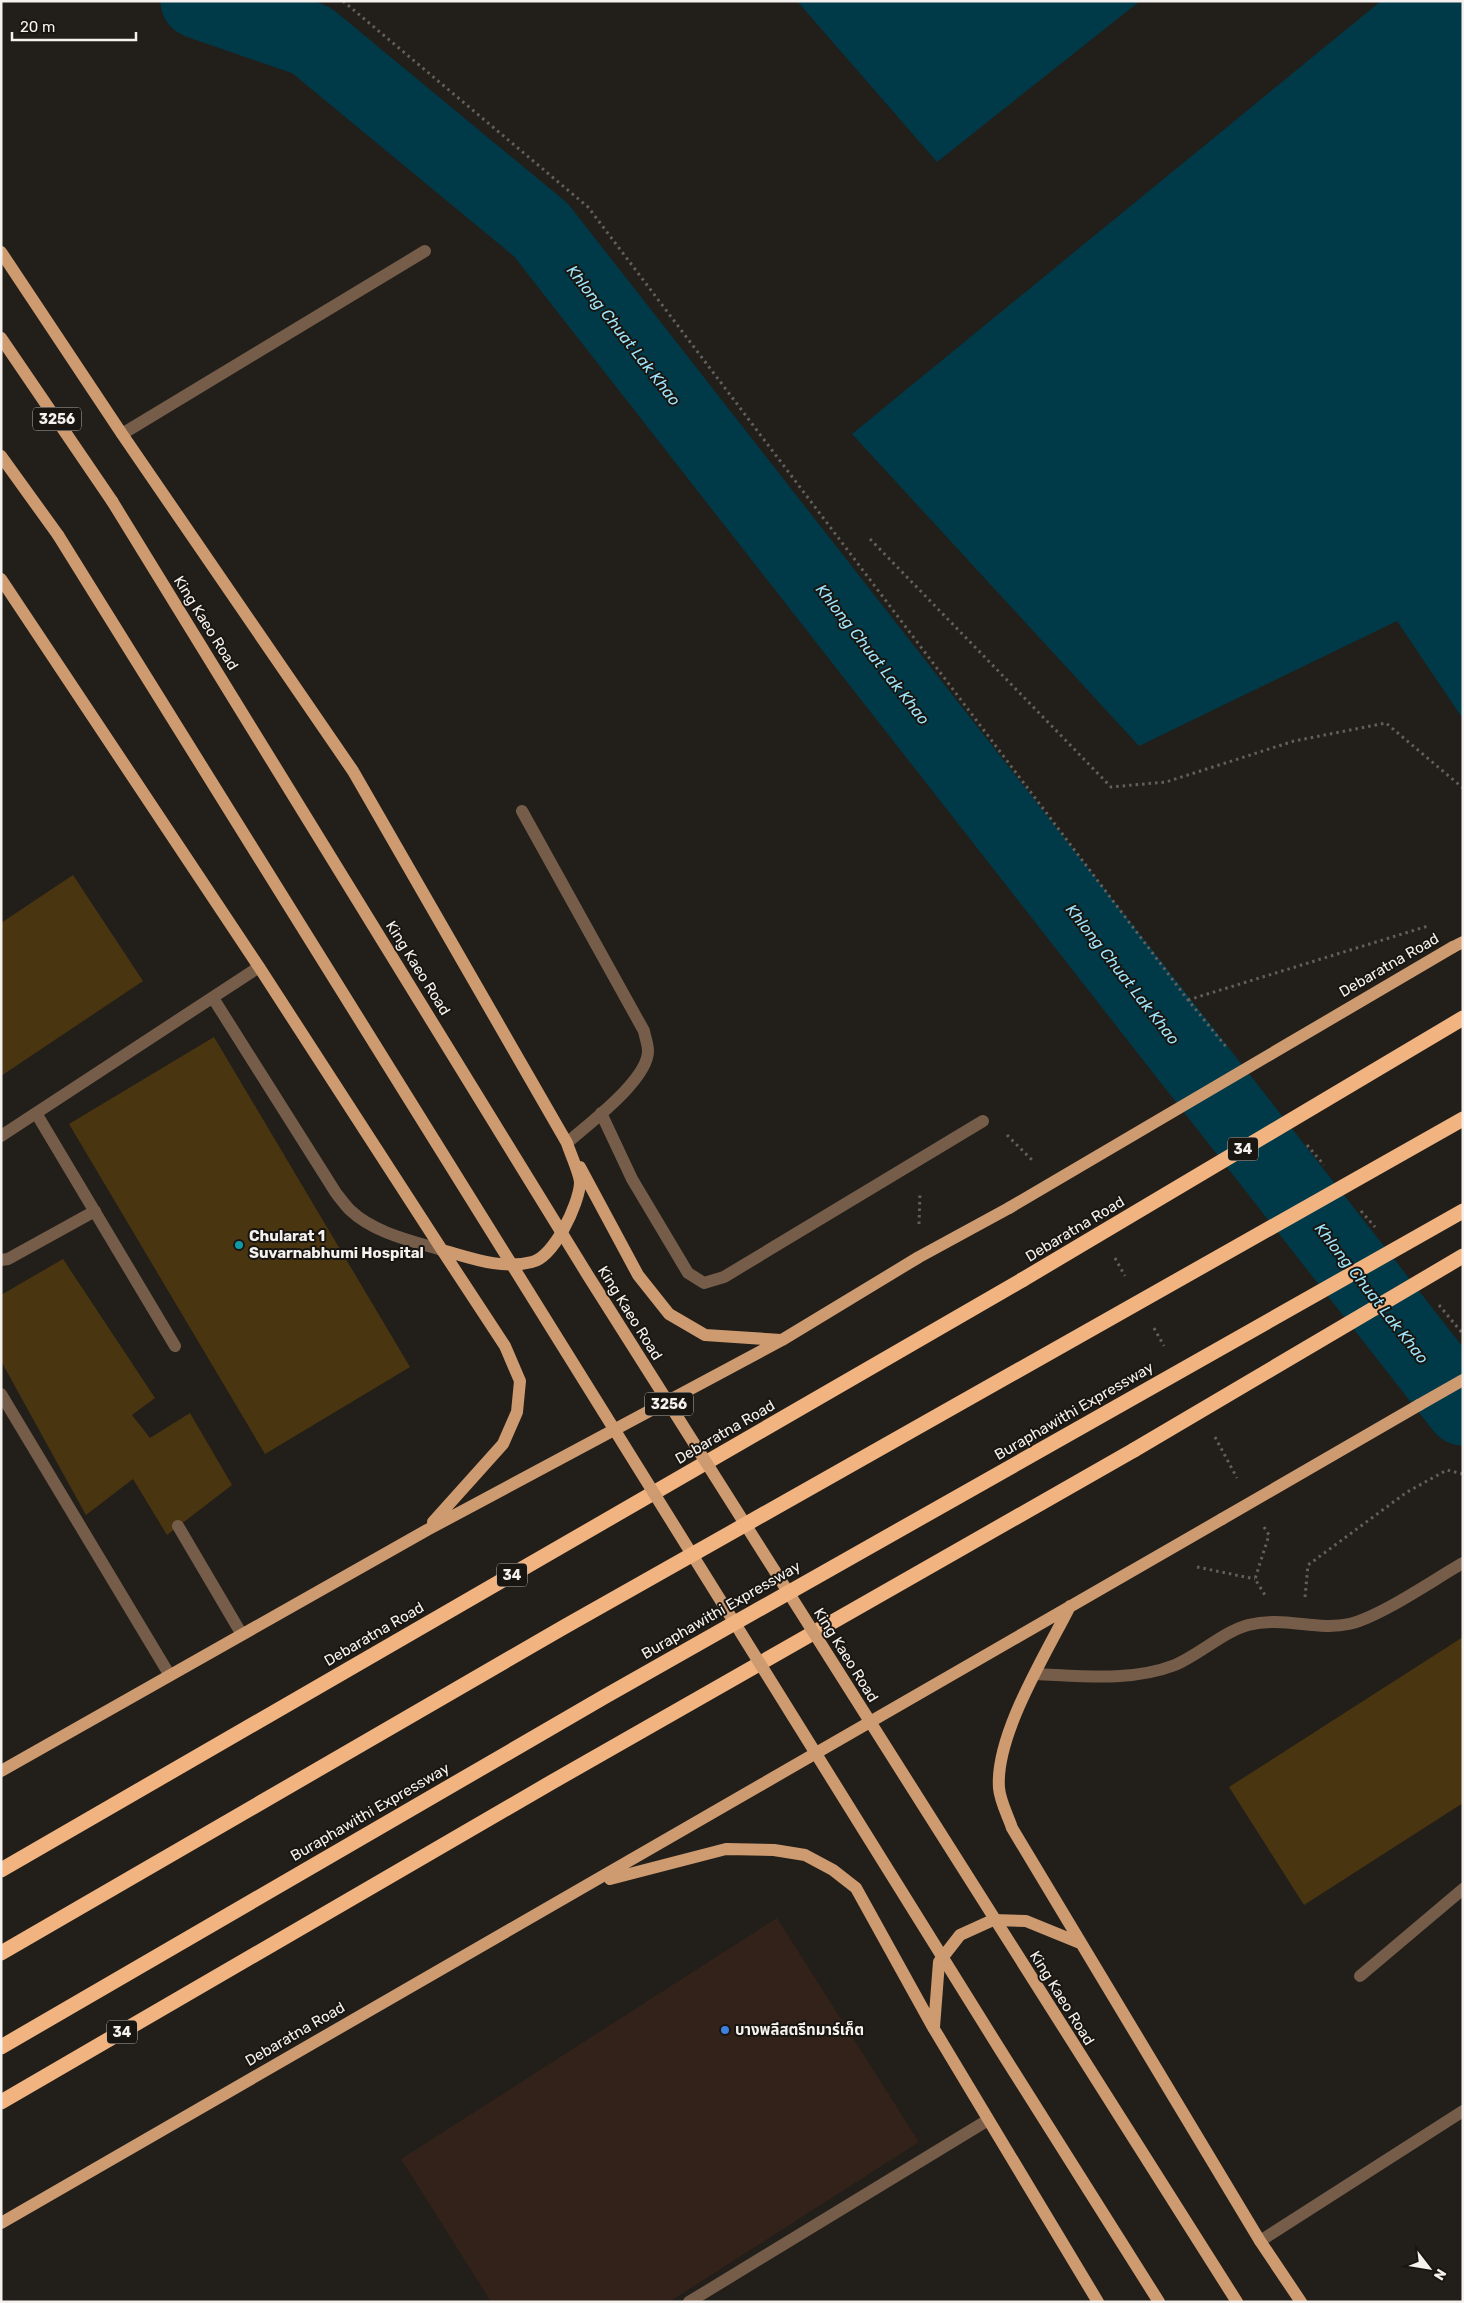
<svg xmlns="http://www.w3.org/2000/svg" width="1464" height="2303" font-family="Rubik,'Noto Sans Thai',sans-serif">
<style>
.commercial{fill:#322219}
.water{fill:#003a49}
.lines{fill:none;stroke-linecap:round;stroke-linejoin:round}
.river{stroke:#003a49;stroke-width:75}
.building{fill:#4a3511}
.path{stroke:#635f5b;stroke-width:3;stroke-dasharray:2.5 4;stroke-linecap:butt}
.minor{stroke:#755d49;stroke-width:12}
.major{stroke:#ce9b70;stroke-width:12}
.highway{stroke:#f1b380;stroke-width:15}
.major-bridge{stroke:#ce9b70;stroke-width:12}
.highway-bridge{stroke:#f1b380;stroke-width:15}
.culture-dot{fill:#0f9aa8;stroke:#191510;stroke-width:2}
.shop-dot{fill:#3f7fe0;stroke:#191510;stroke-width:2}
.labels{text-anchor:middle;stroke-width:4;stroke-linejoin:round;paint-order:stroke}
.shield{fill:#191510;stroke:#b2afab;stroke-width:1}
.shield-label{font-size:14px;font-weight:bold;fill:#f4f1ee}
.street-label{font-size:15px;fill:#f4f1ee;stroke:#191510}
.poi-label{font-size:15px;font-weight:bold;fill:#f4f1ee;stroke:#191510;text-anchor:start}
.water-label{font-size:16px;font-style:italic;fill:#9ee4fb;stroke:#191510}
</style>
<rect width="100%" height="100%" fill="#221e19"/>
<path class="commercial" d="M777,1918L919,2142L669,2302H491L401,2159Z"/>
<path class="water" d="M797,1H1140L937,162Z
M1381,1H1463V719L1397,621L1139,746L852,434Z"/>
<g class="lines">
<path class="river" d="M198,1L311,40L541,230L1463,1408"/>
</g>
<path class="building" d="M73,875L143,981L1,1076V923Z
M214,1037L410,1367L265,1454L69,1124Z
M63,1259L155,1398L132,1415L150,1438L190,1413L232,1485L167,1535L133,1479L86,1515L1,1361V1295Z
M1463,1637V1803L1304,1905L1229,1787Z"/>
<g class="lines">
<path class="path" d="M343,1L588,207L1188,1000L1227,1048
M870,539L1111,787L1166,782L1294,741L1386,723L1463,788
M1188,1000L1428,926
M1007,1135L1033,1161
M1307,1145L1324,1165
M1361,1211L1375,1227
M919,1224L920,1193
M1115,1258L1125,1276
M1439,1305L1463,1334
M1154,1328L1164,1346
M1215,1437L1237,1478
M1264,1527L1269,1535L1255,1579L1265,1595
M1197,1567L1255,1579
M1305,1597L1308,1565L1407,1492L1447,1470L1463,1474"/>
<path class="minor" d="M122,434L425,251
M522,811L644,1031C645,1037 648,1044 648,1051C648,1080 588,1124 567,1143
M213,998L336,1193C340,1198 345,1205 350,1210C374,1233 412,1241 442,1250
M36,1113L175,1346
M601,1113L632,1179L688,1273L704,1283L724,1277L983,1121
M1,1136L259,967
M1,1260L8,1259L95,1211
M1,1394L169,1674
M178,1526L241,1633
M1036,1674C1082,1676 1131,1682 1175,1665C1199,1655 1223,1632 1248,1625C1284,1616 1316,1631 1349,1624C1380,1617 1433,1580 1463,1563
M1360,1976L1463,1889
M1260,2241L1463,2111
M689,2302L988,2120"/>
<path class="major" d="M1,252L122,434L353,771L567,1143C570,1153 580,1174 580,1183C579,1204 554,1257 532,1262C502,1270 471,1258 442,1250L259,967L1,579
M1,338L112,501
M1,456L58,535
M1453,947L1463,942
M580,1167L638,1275L669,1314L705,1335L781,1340
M1419,1405L1463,1380
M433,1522L503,1444L517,1412L520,1381L505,1346L442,1250
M1070,1606C1046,1654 995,1735 999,1788C1000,1801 1008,1816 1012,1828L1260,2241L1301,2302
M1,1771L427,1530L782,1340L919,1257L1009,1208
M610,1879L726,1849L774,1850L805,1855L833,1870L856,1888L934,2029L1098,2302
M934,2027L939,1962L960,1935L993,1920L1026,1921L1080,1943
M1,2223L1222,1519"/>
<path class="highway" d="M1,1870L1022,1280
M1,2102L552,1782L1134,1450"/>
<path class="major-bridge" d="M112,501L587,1274L1237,2302
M58,535L999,2048L1159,2302
M1009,1208L1453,947
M1222,1519L1419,1405"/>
<path class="highway-bridge" d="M1022,1280L1463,1018
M1134,1450L1463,1256
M1,1953L564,1627L1463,1119
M1,2047L604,1697L1463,1211"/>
</g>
<circle class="culture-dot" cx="239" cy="1245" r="5"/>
<circle class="shop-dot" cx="725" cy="2030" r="5"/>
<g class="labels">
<g class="shield">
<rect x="33" y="407.5" width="48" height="23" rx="4"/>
<rect x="1228" y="1137.5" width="30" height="23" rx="4"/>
<rect x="645" y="1392.5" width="48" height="23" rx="4"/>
<rect x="497" y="1563.5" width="30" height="23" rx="4"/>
<rect x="107" y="2020.5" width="30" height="23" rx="4"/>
</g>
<g class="shield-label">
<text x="57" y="424">3256</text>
<text x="1243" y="1154">34</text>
<text x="669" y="1409">3256</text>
<text x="512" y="1580">34</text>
<text x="122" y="2037">34</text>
</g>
<g class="street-label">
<text transform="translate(206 623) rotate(58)" y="5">King Kaeo Road</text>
<text transform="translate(1389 965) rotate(-30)" y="5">Debaratna Road</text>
<text transform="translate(418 968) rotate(58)" y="5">King Kaeo Road</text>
<text transform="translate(1075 1229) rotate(-31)" y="5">Debaratna Road</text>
<text transform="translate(630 1313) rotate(58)" y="5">King Kaeo Road</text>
<text transform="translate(1074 1411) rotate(-30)" y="5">Buraphawithi Expressway</text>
<text transform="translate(725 1432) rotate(-30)" y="5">Debaratna Road</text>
<text transform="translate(721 1610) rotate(-30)" y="5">Buraphawithi Expressway</text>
<text transform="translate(374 1634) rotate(-30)" y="5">Debaratna Road</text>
<text transform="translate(846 1655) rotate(58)" y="5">King Kaeo Road</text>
<text transform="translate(370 1812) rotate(-30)" y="5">Buraphawithi Expressway</text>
<text transform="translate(1062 1998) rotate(58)" y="5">King Kaeo Road</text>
<text transform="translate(295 2034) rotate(-30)" y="5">Debaratna Road</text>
</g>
<g class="poi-label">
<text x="249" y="1241">Chularat 1<tspan x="249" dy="17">Suvarnabhumi Hospital</tspan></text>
<text x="735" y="2035">บางพลีสตรีทมาร์เก็ต</text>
</g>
<g class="water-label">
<text transform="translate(624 335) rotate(52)" y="6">Khlong Chuat Lak Khao</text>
<text transform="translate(873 654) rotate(52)" y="6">Khlong Chuat Lak Khao</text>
<text transform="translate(1123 974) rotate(52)" y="6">Khlong Chuat Lak Khao</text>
<text transform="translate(1372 1293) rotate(52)" y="6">Khlong Chuat Lak Khao</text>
</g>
</g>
<rect width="1464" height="2303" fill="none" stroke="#f4f1ee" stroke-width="5"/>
<g transform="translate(1429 2268) rotate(121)" stroke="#191510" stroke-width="4" paint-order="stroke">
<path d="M0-4L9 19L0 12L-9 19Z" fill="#f4f1ee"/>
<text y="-8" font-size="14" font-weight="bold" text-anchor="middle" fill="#f4f1ee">N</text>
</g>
<path d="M12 32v8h124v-8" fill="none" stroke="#f4f1ee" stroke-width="2.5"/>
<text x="20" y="32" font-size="15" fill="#f4f1ee" stroke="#191510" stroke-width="4" paint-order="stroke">20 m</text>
</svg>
